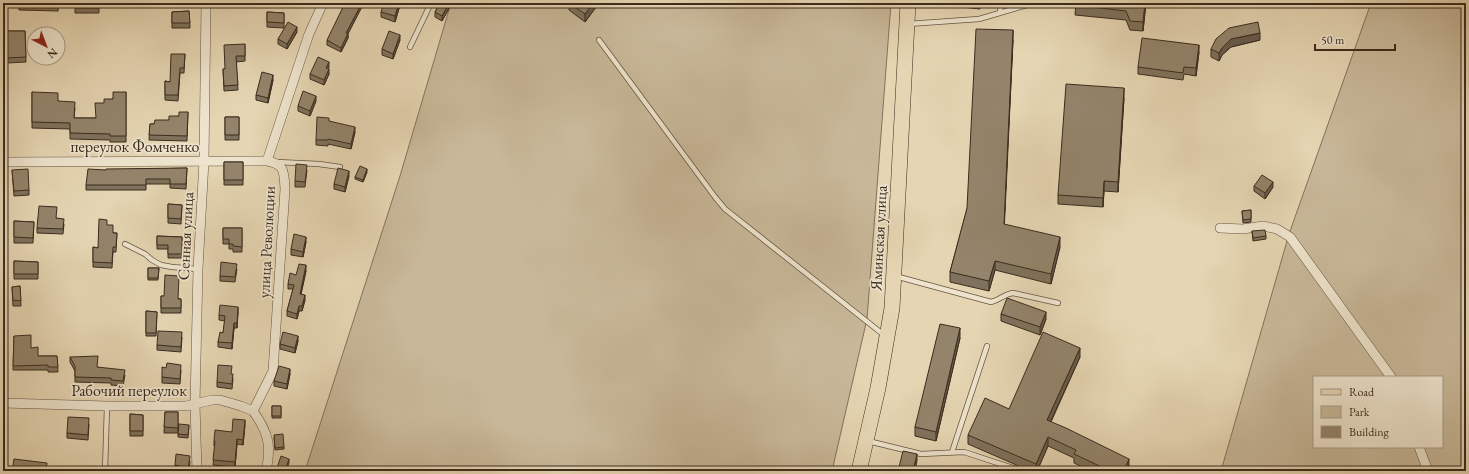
<svg xmlns="http://www.w3.org/2000/svg" width="1469" height="474" font-family="'EB Garamond',serif">
<style>
.green{fill:#c8b899;stroke:#82725c;fill-rule:evenodd}
.lines{fill:none;stroke-linecap:round;stroke-linejoin:round}
.lane-casing{stroke:#665643;stroke-width:6}
.street-casing{stroke:#665643;stroke-width:10}
.primary-casing{stroke:#3b2c1e;stroke-width:16}
.lane{stroke:#eee4cd;stroke-width:4.5}
.street{stroke:#eee4cd;stroke-width:9}
.primary{stroke:#e5d5b2;stroke-width:15}
.wall{fill:#7e725c;stroke:#3b2c1e}
.shaded-wall{fill:#675c4b;stroke:#3b2c1e}
.building{fill:#93846b;stroke:#3b2c1e}
.labels{text-anchor:middle;stroke-width:3.5;stroke-linejoin:round;paint-order:stroke}
.street-label{font-size:16px;fill:#3b2c1e;stroke:#eee4cd}
</style>
<rect width="100%" height="100%" fill="#e5d5b2"/>
<filter id="stains"><feTurbulence type="fractalNoise" baseFrequency=".005" numOctaves="4"/><feColorMatrix values="0 0 0 0 .2 0 0 0 0 .09 0 0 0 0 .02 0 0 0 .5 -.17"/></filter>
<radialGradient id="worn" r=".72"><stop offset=".6" stop-color="#630" stop-opacity="0"/><stop offset="1" stop-color="#630" stop-opacity=".3"/></radialGradient>
<path class="green" d="M451,3H891L867,319L832,471H305L400,176Z
M1371,3H1466V471H1221L1289,234ZM1314,377H1442V447H1314Z"/>
<g class="lines">
<g class="lane-casing">
<path id="lane" d="M1000,13L1001,3
M908,24L979,19L1034,3
M599,40L715,197L725,209L884,335
M410,47L431,3
M277,162L319,164L340,167
M125,244L145,254L152,260L161,265L172,267L198,269
M895,276L991,302C999,300 1005,294 1013,293L1058,303
M868,441L921,454L964,452L1022,471
M952,452L987,346
M105,471L107,406"/>
</g>
<g class="street-casing">
<path id="street" d="M3,162L267,161
M1220,228L1243,229L1263,226L1277,229L1290,237L1391,377
M3,403L107,406H186L212,400H220L241,406L253,411
M1419,447L1428,471
M197,471L195,404L198,269L204,161L206,3
M266,471C272,446 268,432 253,411L273,371L285,189C284,172 285,164 267,161L309,34L323,3"/>
</g>
<g class="primary-casing">
<path id="primary" d="M859,471L878,388L892,308L908,3"/>
</g>
<use href="#lane" class="lane"/>
<use href="#street" class="street"/>
<use href="#primary" class="primary"/>
</g>
<path class="wall" d="M19,3H59L58,11L19,10Z
M75,3H99V13H75Z
M400,3V5L395,22L381,17V12Z
M440,3H452L442,21L435,17V12Z
M569,3H599L585,22L569,10Z
M961,3H980V9L961,7Z
M1076,3H1146L1143,31L1130,30L1126,20L1075,15Z
M189,11L190,28H172V12Z
M267,12L284,13V28L267,27Z
M7,31H25L26,62L7,63Z
M297,32L287,49L278,44V39Z
M348,34V38L341,52L327,45V40Z
M400,40L393,59L382,55V49Z
M1013,40L1004,224L1060,247L1051,284L995,270L989,291L950,282V272Z
M1260,40L1231,47L1222,55L1219,61L1211,57V49Z
M245,44V61L236,62L238,90L224,91L223,69H225Z
M1199,52L1196,76L1184,74L1183,80L1138,74V67Z
M185,54L184,73H180L178,101L165,100V81L170,82Z
M329,67L328,69L329,74L324,85L310,79V74Z
M273,80L268,103L256,100V95Z
M32,92L58,101L75,108L74,118H96L104,103L126,92V142H110V140L70,139V129L32,128Z
M1124,98L1118,192L1104,191L1103,207L1058,204V195Z
M316,101L310,116L298,111V106Z
M188,112L187,141L149,140L150,124H154L169,120Z
M225,117H239V140H225Z
M329,121L355,132L351,149L328,144V146L316,145V140Z
M224,162H243V185H224Z
M187,168L186,189L170,188V184H146V190H86V185L106,170Z
M12,170L29,190V195L14,196Z
M307,170L305,187H295V181Z
M367,172L363,182L355,179V177Z
M349,176L345,192L334,189V184Z
M1254,186L1273,187L1265,199L1254,191Z
M168,204L182,205L181,224L168,223Z
M1251,210V222L1243,223L1242,211Z
M57,218L64,224L63,234L37,233V228Z
M14,221L34,222L33,243H14Z
M107,225L113,233H117L116,252H113L112,268L93,267V247L98,248Z
M223,228H242V252H233V249H229V244H223Z
M1252,231L1266,236V239L1253,241Z
M157,236L182,237V258H168V249H157Z
M306,242L303,257L291,255V249Z
M14,261L38,262V279H14Z
M148,268H159L158,280H148Z
M237,269L235,282L220,281V276Z
M306,271L301,294L305,300L302,311H299L297,319L287,316V311L293,289H288V284L296,275Z
M20,286L21,306H13L12,287Z
M161,296L181,299V313H161Z
M146,311L157,312L156,336H146Z
M238,312L237,328H234L232,349L218,347V342L223,333L225,321L219,320V315Z
M1001,314L1046,319L1040,335L1001,321Z
M14,336L38,356H57L58,372H48V370H13Z
M182,337L181,352L157,350V345Z
M960,338L936,441L915,436V427Z
M298,341L295,353L280,349V344Z
M70,357L97,367L125,375L123,386L111,385V383L75,382V371L70,362Z
M1080,357L1051,422L1129,468L1128,471H1091L1074,463V458L1048,446L1037,471H1030L968,444V435L1009,409Z
M166,368L181,370L180,384L162,383V377Z
M231,374L233,379L232,389L217,387V382Z
M290,374L287,389L274,386V381Z
M272,406H281V418H272Z
M165,412H178V433H164Z
M130,414L143,415V436H130Z
M89,424L88,440L67,438V433Z
M189,425L188,438L178,437V434Z
M245,425L243,445L237,444L235,467L213,465L215,446H214V441Z
M274,437L284,447V449L275,450Z
M190,461L189,471L175,470V465Z"/>
<path class="shaded-wall" d="M362,3H364L348,34V38L341,52V48L346,33Z
M399,3H400V5L395,22V16Z
M449,3H452L442,21V16Z
M593,3H599L585,22V14Z
M1145,3H1146L1143,31V22Z
M297,27V32L287,49V44Z
M1013,30V40L1004,234V224Z
M1260,33V40L1231,47L1222,55L1219,61V53L1222,48L1231,39Z
M400,35V40L393,59V54Z
M1199,45V52L1196,76V68Z
M329,62V67L326,73V68Z
M329,69V74L324,85V80Z
M273,75V80L268,103V98Z
M1124,88V98L1118,192V182Z
M316,96V101L310,116V111Z
M355,127V132L351,149V144Z
M367,169V172L363,182V180Z
M349,171V176L345,192V187Z
M1104,181V191L1103,207V198Z
M1273,182V187L1265,199V193Z
M306,237V242L303,257V252Z
M1060,237V247L1051,284V274Z
M995,261V270L989,291V281Z
M306,265V271L300,299V294Z
M305,295V300L302,311V306Z
M299,306V311L297,319V314Z
M238,307V312L237,328V323Z
M1046,312V319L1040,335V327Z
M234,323V328L232,349V343Z
M960,328V338L936,441V432Z
M298,336V341L295,353V348Z
M1080,348V357L1047,429V420Z
M290,369V374L287,389V384Z
M245,420V425L243,445V440Z
M1048,437V446L1037,471H1036V464Z
M237,439V444L235,467V462Z
M917,454V461L915,471H913Z
M289,459V463L286,471H285Z
M1129,459V468L1128,471H1124Z"/>
<path class="building" d="M31,3H58V4Z
M75,3H99V8H75Z
M345,3H362L346,33H348L341,48L327,40Z
M384,3H399L395,16L381,12Z
M440,3H449L442,16L435,12Z
M569,3H593L585,14Z
M1076,3H1145L1143,22L1130,21L1126,11L1075,5Z
M189,11L190,23H172V12Z
M267,12L284,13V23L267,22Z
M288,22L297,27L287,44L278,39Z
M1258,22L1260,33L1231,39L1222,48L1219,53L1211,49L1216,39L1229,28Z
M976,29L1013,30L1004,224L1060,237L1051,274L995,261L989,281L950,272L967,208Z
M7,31H25L26,57L7,58Z
M389,31L400,35L393,54L382,49Z
M1142,38L1199,45L1196,68L1184,67L1183,73L1138,67Z
M245,44V56H236L238,85L224,86L223,69H225L224,45Z
M171,54H185L184,68H180L178,95H165V81L170,82Z
M318,57L329,62L326,68L329,69L324,80L310,74Z
M262,72L273,75L268,98L256,95Z
M1066,84L1124,88L1118,182L1104,181L1103,198L1058,195Z
M303,91L316,96L310,111L298,106Z
M32,92L58,93V101L75,102L74,118H96L95,103H104V99H113V92H126V136H110V134L70,133V123L32,122Z
M179,112H188L187,136L149,135L150,124H154L155,120H169V116H179Z
M225,117H239V135H225Z
M317,117L329,118V121L355,127L351,144L328,139V140H316Z
M224,162H243V180H224Z
M296,164L307,165L305,182L295,181Z
M360,166L367,169L363,180L355,177Z
M187,168L186,184H170V179H146V185H86L88,169L106,170V169Z
M338,168L349,171L345,187L334,184Z
M28,169L29,190L14,191L12,170Z
M1262,175L1273,182L1265,193L1254,186Z
M168,204L182,205L181,219L168,218Z
M39,206L57,207L56,218L64,219L63,229L37,228Z
M1251,210V219L1243,220L1242,211Z
M99,219L107,220V225H113V233H117L116,247H113L112,263L93,262V247L98,248Z
M14,221L34,222L33,238L14,237Z
M223,228H242V247L233,246V244H229V239H223Z
M1265,230L1266,236L1253,238L1252,231Z
M294,234L306,237L303,252L291,249Z
M157,236L182,237V254H168V245H157Z
M14,261L38,262V274H14Z
M221,262L237,264L235,277L220,276Z
M299,264L306,265L300,294L305,295L302,306H299L297,314L287,311L294,285L288,284L290,273L296,275Z
M148,268H159L158,278H148Z
M165,275L179,276L178,299H181V308H161V296H164Z
M20,286L21,301L13,300L12,287Z
M1007,298L1046,312L1040,327L1001,314Z
M220,305L238,307L237,323H234L232,343L218,342L220,332L223,333L225,316L219,315Z
M146,311L157,312L156,333H146Z
M940,324L960,328L936,432L915,427Z
M158,331L182,332L181,347L157,345Z
M283,332L298,336L295,348L280,344Z
M1043,332L1080,348L1047,420L1066,428L1129,459L1124,471H1110L1074,454L1076,450L1048,437L1036,464L968,435L985,398L1009,409Z
M31,335V348L38,347V356H57L58,367H48V365L13,366L14,336Z
M98,356L97,367L125,370L123,381L111,380V378L75,377V366L70,357Z
M167,363L181,365L180,379L162,377V367L166,368Z
M218,365L232,366L231,374H233L232,384L217,382Z
M279,366L290,369L287,384L274,381Z
M272,406H281V416H272Z
M165,412H178V428L164,427Z
M130,414L143,415V431H130Z
M68,417L89,418L88,435L67,433Z
M233,419L245,420L243,440L237,439L235,462L213,460L215,441H214L215,430L232,432Z
M179,424L189,425L188,435L178,434Z
M283,434L284,447L275,448L274,435Z
M903,451L917,454L913,471H898Z
M176,454L190,456L188,471H179L180,466L175,465Z
M281,456L289,459L285,471H276Z
M14,459L47,463L46,471H12Z"/>
<g class="labels">
<g class="street-label">
<text x="135" y="152">переулок Фомченко</text>
<text transform="translate(185 236) rotate(-87)" y="6">Сенная улица</text>
<text transform="translate(878 238) rotate(-87)" y="6">Яминская улица</text>
<text transform="translate(266 242) rotate(-87)" y="6">улица Революции</text>
<text x="129" y="396">Рабочий переулок</text>
</g>
</g>
<rect width="1469" height="474" fill="none" stroke="#e5d5b2" stroke-width="16"/>
<rect x="4" y="4" width="1461" height="466" fill="none" stroke="#3b2c1e" stroke-width="2"/>
<rect x="8" y="8" width="1453" height="458" fill="none" stroke="#3b2c1e"/>
<rect x="1313" y="376" width="130" height="72" fill="#eee4cd" stroke="#a69a87"/>
<rect x="1321" y="389" width="20" height="6" fill="#e5d5b2" stroke="#a69a87"/>
<text x="1349" y="396" font-size="12" fill="#3b2c1e">Road</text>
<rect x="1321" y="406" width="20" height="12" fill="#c8b899" stroke="#a69a87"/>
<text x="1349" y="416" font-size="12" fill="#3b2c1e">Park</text>
<rect x="1321" y="426" width="20" height="12" fill="#93846b" stroke="#a69a87"/>
<text x="1349" y="436" font-size="12" fill="#3b2c1e">Building</text>
<g transform="translate(46 46) rotate(138)"><circle r="19" fill="#eee4cd" stroke="#a69a87"/>
<path d="M0-3L7 15L0 10L-7 15Z" fill="#8f2418"/>
<text y="-6" font-size="11" font-weight="bold" text-anchor="middle" fill="#3b2c1e">N</text>
</g>
<path d="M1315 44v6h80v-6" fill="none" stroke="#3b2c1e" stroke-width="2"/>
<text x="1321" y="44" font-size="12" fill="#3b2c1e" stroke="#eee4cd" stroke-width="3" paint-order="stroke">50 m</text>
<rect width="100%" height="100%" filter="url(#stains)"/>
<rect width="100%" height="100%" fill="url(#worn)"/>
</svg>
